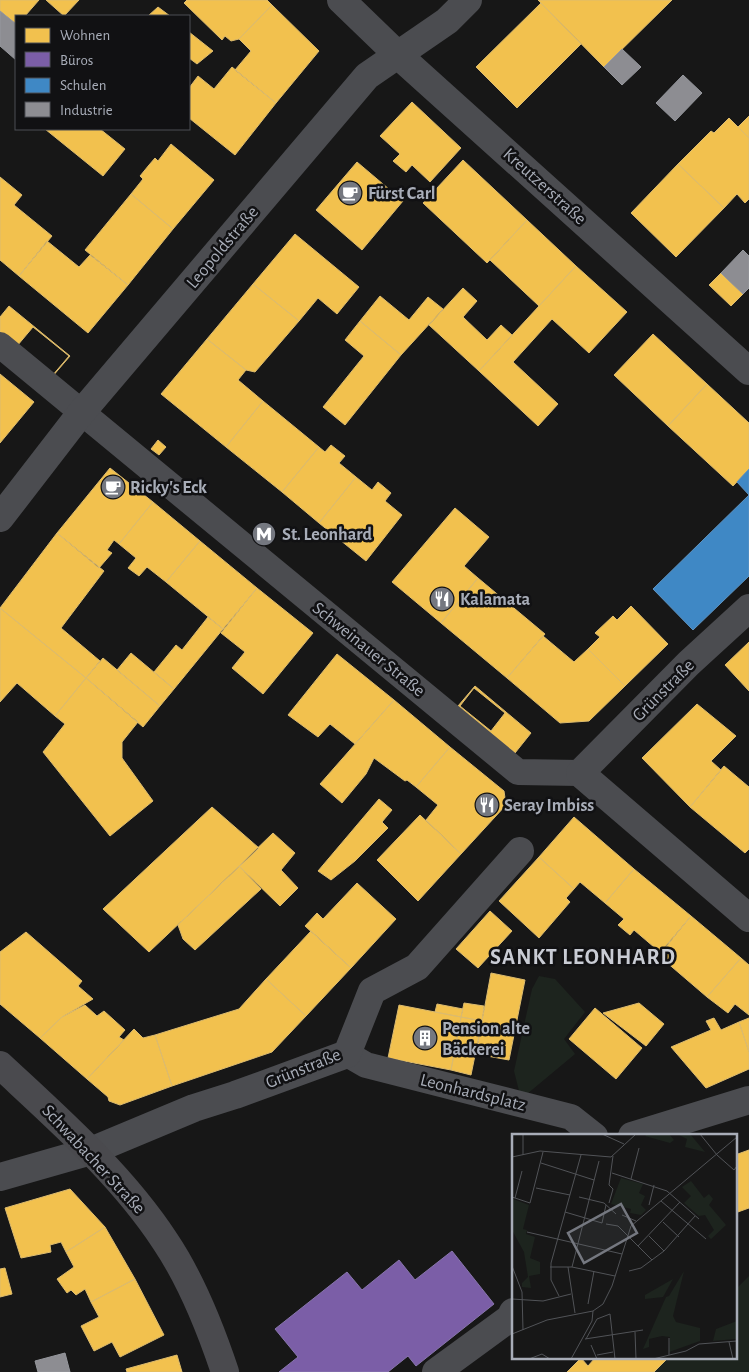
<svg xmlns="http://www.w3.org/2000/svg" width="749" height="1372" font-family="'Alegreya Sans',sans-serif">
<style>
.green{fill:#1d241e}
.homes{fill:#f2c14e;stroke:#dcbb6e;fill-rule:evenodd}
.offices{fill:#7b5ea7;stroke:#8876ac}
.schools{fill:#3f88c5;stroke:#5e93c1}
.industry{fill:#8d8d92;stroke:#95979d}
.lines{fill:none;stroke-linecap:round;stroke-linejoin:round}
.pedestrian{stroke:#4b4c50;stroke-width:26}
.minor{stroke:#4b4c50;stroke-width:28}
.secondary{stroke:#4a4a4e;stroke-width:28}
.labels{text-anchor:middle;stroke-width:5;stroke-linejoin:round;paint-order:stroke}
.street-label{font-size:18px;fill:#a8adb8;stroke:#111113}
.poi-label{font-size:18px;font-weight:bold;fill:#a8adb8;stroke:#111113;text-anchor:start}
.district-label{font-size:22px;font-weight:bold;letter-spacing:1px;fill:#c9ccd4;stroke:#111113}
.inset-road{fill:none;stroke:#515357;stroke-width:1}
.view{fill:#757880;fill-opacity:0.15;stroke:#757880;stroke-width:2.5}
.inset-edge{fill:none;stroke:#a8adb8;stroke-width:2.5}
</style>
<rect width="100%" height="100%" fill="#171717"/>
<path class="green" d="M539,976L555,979L585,1012L564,1039L575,1054L521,1099L514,1071L532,989Z
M749,1276V1372H654L668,1358H735V1290Z"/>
<path class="homes" d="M0,0H39L25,16H16V24L0,11Z
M46,0H79L64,16Z
M187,0H267L272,5L239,39L231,41L225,36L222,40L184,3Z
M538,0H672L604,67Z
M541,3L581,44L517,108L476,67Z
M272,5L319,51L276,103L235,70L251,51L239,39Z
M158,7L170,16H148Z
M189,32L213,51L197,64L189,58Z
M232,67L276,103L235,155L189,118V88L198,76L214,89Z
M412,102L461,148L430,182L412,165L406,172L393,161L400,154L380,136Z
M749,116V138L738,127Z
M729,118L749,138V199L745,203L737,194L724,208L678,164L711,131L714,133Z
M45,129H100L125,149L103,176Z
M171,144L214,180L173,229L131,194L143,179L140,176L149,165L155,158L158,161Z
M463,160L527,220L487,263L423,203Z
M357,162L403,201L362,250L316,210Z
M678,164L724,208L676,257L631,213Z
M0,177L22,195L14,205L52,236L19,276L0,260Z
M131,194L173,229L128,285L85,250Z
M527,220L576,266L539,306L490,260Z
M295,234L359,287L337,314L318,298L299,321L253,284Z
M47,241L79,267L90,255L128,285L88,333L19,276Z
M576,266L627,312L589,353L552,319L513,362L558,404L538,426L479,371Z
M721,273L743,294L731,306L709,285Z
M253,284L299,321L255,372L246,370L207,339Z
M463,288L477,301L463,317L487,340L501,325L512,335L479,371L429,325Z
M380,296L409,320L428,297L443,309L401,355L360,321Z
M9,306L70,356L52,377L0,334V317ZM33,327L69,356L52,376L17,346Z
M360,321L401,355L345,425L323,407L364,356L345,340Z
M653,334L707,384L668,426L614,375Z
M207,339L246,370L238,380L263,401L226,447L161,394Z
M0,374L34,402L0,443Z
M707,384L749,423V469L733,486L668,426Z
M263,401L319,447L282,492L226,447Z
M158,440L166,447L159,455L151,449Z
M331,445L345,456L339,463L356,477L319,523L282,492L319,447L325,452Z
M110,468L153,502L119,544L114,540L107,550L112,553L99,568L57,533Z
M356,477L372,490L378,482L391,493L385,501L402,515L366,561L319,523Z
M153,502L200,541L166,582L147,567L139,576L128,568L136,558L119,544Z
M455,508L489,537L464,566L478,578L441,623L392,582Z
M57,533L104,571L61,628L100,661L86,678L0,608Z
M200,541L257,588L223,629L166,582Z
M478,578L545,634L507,678L441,623Z
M257,588L313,633L263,694L232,668L245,652L221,633Z
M631,606L668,644L625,686L588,649L600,637L595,633L613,616L617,620Z
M0,608L86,678L55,716L17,683L0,702Z
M208,617L223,629L174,689L154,672L176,645L182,650Z
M543,636L574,662L588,649L625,686L589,721L560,723L507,678Z
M749,642V691L725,665Z
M131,653L174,689L160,706L117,670Z
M337,654L394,700L355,744L330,724L318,737L288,715Z
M103,658L160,706L143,727L86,678Z
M86,678L138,722L122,742V758L153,801L110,836L43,752L65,724L55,716Z
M475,686L531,733L515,753L458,706ZM474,688L505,713L491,731L460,706Z
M394,700L450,747L416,787L407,780L405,781L374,758L366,774L342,803L320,784Z
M697,704L736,736L711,761L721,770L690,807L642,758Z
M450,747L504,791L506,805L461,854L426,820L438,805L416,787Z
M724,766L749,787V849L745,853L690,807Z
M379,799L392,810L382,822L388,828L355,861L331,880L318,871Z
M212,807L259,848L149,952L103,909Z
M420,815L461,854L418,901L377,860Z
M574,817L634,869L605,903L580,882L574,889L539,857Z
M273,833L295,853L281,870L298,888L280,906L239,866Z
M539,857L574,889L566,898L570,902L539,938L499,901Z
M239,866L261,889L195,950L183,939L178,925Z
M634,869L691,916L661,953L634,930L630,935L618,925L624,919L605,903Z
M357,883L396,919L351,968L305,926L317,913L323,919Z
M490,911L512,931L478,968L456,949Z
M691,916L741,958L707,997L658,955Z
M311,931L351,968L306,1016L266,979Z
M26,932L82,981L78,986L93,999L62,1017L40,1038L0,1004V952Z
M741,958L749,965V1015L735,1004L728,1013L707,997Z
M491,973L525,980L509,1060L476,1054Z
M266,979L306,1016L272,1052L172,1086L155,1035L239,1009Z
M464,1003L484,1006L482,1021L461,1017Z
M639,1003L664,1024L646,1046L603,1013Z
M437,1004L463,1009L461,1017L435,1012Z
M85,1005L97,1016L104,1011L125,1030L119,1037L124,1040L87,1079L40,1038L62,1017Z
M399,1005L461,1017L451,1070L388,1058Z
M595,1008L642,1048L616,1079L569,1039Z
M461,1017L482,1021L471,1075L451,1070Z
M714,1018L721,1030L739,1022L749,1052V1069L706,1088L671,1047L711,1030L706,1021Z
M749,1018V1052L739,1022Z
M134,1029L143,1038L155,1035L172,1086L120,1105L109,1101L108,1097L87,1079Z
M749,1150V1208L735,1213V1155Z
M70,1189L105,1227L66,1252L61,1242L50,1245L51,1252L21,1258L5,1208Z
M105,1227L135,1279L91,1302L85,1289L76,1295L71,1290L67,1293L57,1279L74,1267L66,1252Z
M5,1268L12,1294L0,1297V1269Z
M135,1279L164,1335L120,1357L112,1342L94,1351L81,1326L99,1317L91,1302Z
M177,1355L182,1372H127L126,1369Z
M581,1358L588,1366L595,1358H668L654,1372H567Z"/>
<path class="offices" d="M452,1251L494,1304L416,1366L408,1356L388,1372H279L298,1357L275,1329L347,1272L362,1290L399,1260L415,1280Z"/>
<path class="schools" d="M749,469V576L693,630L653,589L749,495L737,482Z"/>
<path class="industry" d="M0,11L16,24V60L0,46Z
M622,49L641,67L622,85L604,67Z
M683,75L702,93L675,121L656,103Z
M743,250L749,256V288L743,294L721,273Z
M65,1353L70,1372H38L35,1361Z"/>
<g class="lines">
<path class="pedestrian" d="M0,345L518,772L580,773
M347,1054L366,1065L571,1117L595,1136"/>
<path class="minor" d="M341,0L398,55L749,371
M0,518L81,413L367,76L447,21L468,0
M749,608L689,663L580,773L749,918
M632,1136L749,1100
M0,1177L91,1151L194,1108L235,1095L347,1054L372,991L417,967L520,851
M436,1372L510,1318L513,1312"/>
<path class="secondary" d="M0,1065C59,1120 121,1174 165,1241C192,1281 210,1327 225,1372"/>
</g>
<defs>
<g id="cafe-disc" transform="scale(1.25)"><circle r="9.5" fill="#757880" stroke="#111113"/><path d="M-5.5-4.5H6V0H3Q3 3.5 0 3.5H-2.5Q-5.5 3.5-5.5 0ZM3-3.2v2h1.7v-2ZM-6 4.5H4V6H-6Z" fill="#fff"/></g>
<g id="metro-disc" transform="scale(1.25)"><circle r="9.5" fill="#757880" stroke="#111113"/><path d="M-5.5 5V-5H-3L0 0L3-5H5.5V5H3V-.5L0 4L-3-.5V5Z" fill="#fff"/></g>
<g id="restaurant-disc" transform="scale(1.25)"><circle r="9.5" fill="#757880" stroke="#111113"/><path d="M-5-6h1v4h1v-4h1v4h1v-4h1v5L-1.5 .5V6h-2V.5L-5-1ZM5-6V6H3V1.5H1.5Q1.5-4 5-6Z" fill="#fff"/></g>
<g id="building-disc" transform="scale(1.25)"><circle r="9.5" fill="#757880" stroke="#111113"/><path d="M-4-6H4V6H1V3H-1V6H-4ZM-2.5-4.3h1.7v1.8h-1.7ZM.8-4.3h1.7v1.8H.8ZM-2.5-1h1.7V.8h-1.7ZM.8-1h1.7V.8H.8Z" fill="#fff"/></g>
</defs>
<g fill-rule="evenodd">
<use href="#cafe-disc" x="350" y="193"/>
<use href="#cafe-disc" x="113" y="487"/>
<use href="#metro-disc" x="264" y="534"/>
<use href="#restaurant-disc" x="442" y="599"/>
<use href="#restaurant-disc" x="487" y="805"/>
<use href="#building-disc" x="425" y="1038"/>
</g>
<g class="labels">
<g class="street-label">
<text transform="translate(545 186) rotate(42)" y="6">Kreutzerstraße</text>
<text transform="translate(222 247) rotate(-50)" y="6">Leopoldstraße</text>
<text transform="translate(369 649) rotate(39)" y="6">Schweinauer Straße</text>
<text transform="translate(663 690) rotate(-45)" y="6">Grünstraße</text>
<text transform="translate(303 1068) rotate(-22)" y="6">Grünstraße</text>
<text transform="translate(473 1092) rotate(14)" y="6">Leonhardsplatz</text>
<text transform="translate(94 1159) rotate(47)" y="6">Schwabacher Straße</text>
</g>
<g class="poi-label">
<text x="368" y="199">Fürst Carl</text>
<text x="130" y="493">Ricky's Eck</text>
<text x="282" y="540">St. Leonhard</text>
<text x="460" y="605">Kalamata</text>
<text x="504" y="811">Seray Imbiss</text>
<text x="442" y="1034">Pension alte<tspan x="442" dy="21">Bäckerei</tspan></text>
</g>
<g class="district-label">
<text x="583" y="964">SANKT LEONHARD</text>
</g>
</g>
<g transform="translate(512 1134)">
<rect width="225" height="225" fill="#171717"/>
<path d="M135,0H157L162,6L158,9L133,2ZM165,0H178L193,18L173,13L175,5ZM109,44L131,50L127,59L133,62L129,71L134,76L129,81L118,79L119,75L99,70ZM179,47L192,64L197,60L201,65L197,71L214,91L199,105L196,102L202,96L193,81L187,82L172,69L179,62L170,53ZM1,65L17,71L11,95L15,96L14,100L23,103L18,124L28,128V140L17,142L19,154L10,153V149L16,143L12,118L0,96ZM172,137L161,182L164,188L188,194V207L157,218L158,203L150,202L137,205V213L131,215L154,163L157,162ZM161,145L151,163L133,165V161ZM225,187L224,205L201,207L204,195Z" fill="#1d241e"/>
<path class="inset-road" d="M90,0L112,10M188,0L205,21M11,21V0M205,21L222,36L225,32M0,23L28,17L99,23L124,0M29,29L82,46M100,39L155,57L187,85M119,45L127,14M24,54L58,61M0,63L18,69L31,18M67,63L92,69L104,80M3,64L10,37M149,67L194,105M97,69L101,55L97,51L101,22M137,71L142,51M53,78L90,89L94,71M110,81L124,87M151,88L167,103M94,90L106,92L140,126M15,98L110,120M137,102L152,117M126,112L168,68M0,132L10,158L11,196M38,133H60L103,142M56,133L63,179M60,133L87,27M117,137L129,134L152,117L183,82M47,162L39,146V129L69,21M0,165L31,167L59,160M76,170L82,137M123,198L124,225M0,200L35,186L81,177M157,204V221M73,205L131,196M74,205L85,185L98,180L103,225M217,208L221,225M79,211L85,225M85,221L101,218M17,225L30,220L38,225M59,225L80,187L81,177L91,170L100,152L119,92L225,3M141,225L174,217L187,210L225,207"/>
<path class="view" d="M109,70L125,99L72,129L56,99Z"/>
<rect width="225" height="225" class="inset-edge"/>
</g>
<rect x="15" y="15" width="175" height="115" fill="#111113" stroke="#4d4f55"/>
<rect x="25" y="28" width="25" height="15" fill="#f2c14e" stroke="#4d4f55"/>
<text x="60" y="40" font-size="15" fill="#a8adb8">Wohnen</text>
<rect x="25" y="52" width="25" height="15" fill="#7b5ea7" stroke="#4d4f55"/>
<text x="60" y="65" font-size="15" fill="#a8adb8">Büros</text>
<rect x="25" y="78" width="25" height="15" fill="#3f88c5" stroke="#4d4f55"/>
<text x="60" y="90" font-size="15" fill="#a8adb8">Schulen</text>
<rect x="25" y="102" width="25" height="15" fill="#8d8d92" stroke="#4d4f55"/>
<text x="60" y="115" font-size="15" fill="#a8adb8">Industrie</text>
</svg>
